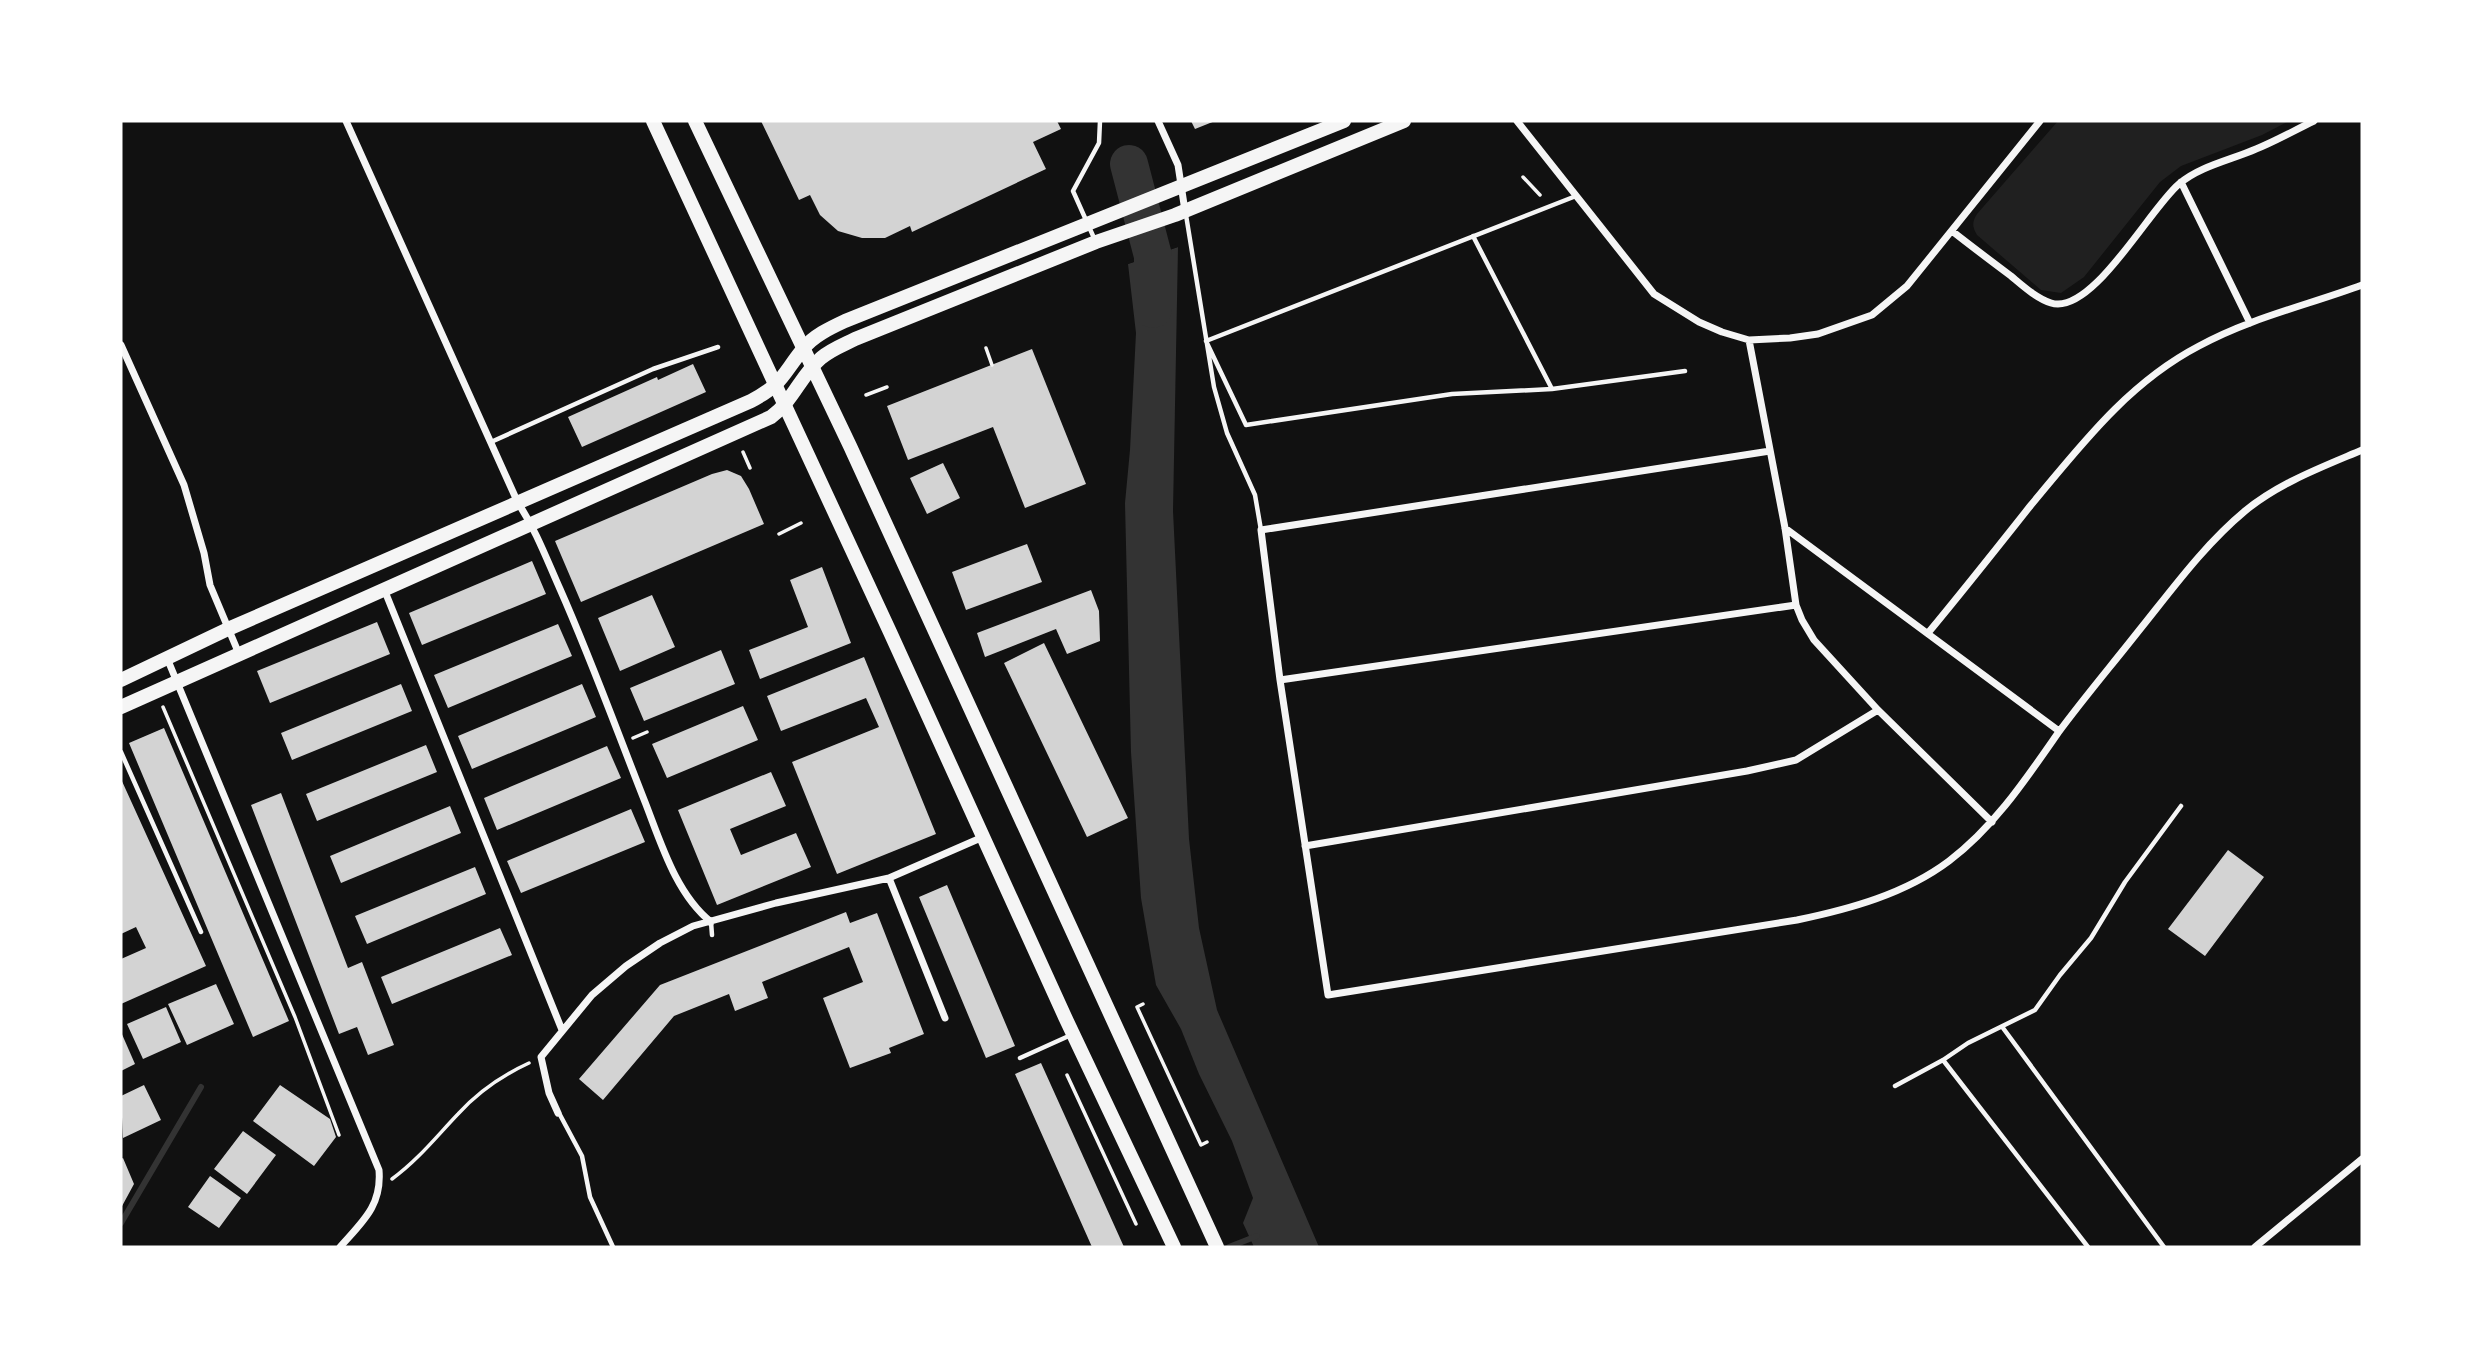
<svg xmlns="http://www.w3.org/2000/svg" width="2483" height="1368" font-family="'Source Serif 4',serif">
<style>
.green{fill:#202020}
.water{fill:#333}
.pier{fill:#111}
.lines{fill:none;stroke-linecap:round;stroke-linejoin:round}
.stream{stroke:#333;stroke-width:6}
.river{stroke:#333;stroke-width:38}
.building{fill:#d3d3d3}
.path{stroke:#f5f5f5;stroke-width:3.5}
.service{stroke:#f5f5f5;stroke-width:4.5}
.minor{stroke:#f5f5f5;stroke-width:7}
.secondary{stroke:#f5f5f5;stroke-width:14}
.primary{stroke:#f5f5f5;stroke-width:14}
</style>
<rect width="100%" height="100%" fill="#111"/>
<path class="green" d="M2058,121H2289L2262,135L2181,166L2160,182L2084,277L2061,293L2041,290L1977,235C1972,226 1972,222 1977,214Z"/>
<path class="water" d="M1178,247L1173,511L1189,839L1199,928L1217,1010L1319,1247H1254L1243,1223L1253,1198L1232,1141L1199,1074L1181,1029L1156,985L1141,898L1131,752L1125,503L1130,450L1136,333L1128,264Z"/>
<path class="pier" d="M1178,243V247L1125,265L1127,261Z"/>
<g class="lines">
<path class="stream" d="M121,1223L201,1087
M1229,1247L1257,1236"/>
<path class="river" d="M1129,164L1153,256V309"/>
</g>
<path class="building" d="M761,121H1057L1061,129L1033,142L1046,169L912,232L910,226L885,238H862L838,231L820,215L810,195L799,200Z
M1191,121H1215L1195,129Z
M1032,349L1086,484L1025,508L993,427L908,460L887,406Z
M693,364L706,392L582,447L568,417L657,377L658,380Z
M943,463L960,498L927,514L910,478Z
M727,470L741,476L749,489L764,524L581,602L555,541L712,474Z
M1027,544L1042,582L966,610L952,572Z
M532,561L546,594L422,645L409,613Z
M822,567L851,643L760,679L749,650L808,627L790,580Z
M1091,590L1099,611L1100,641L1067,654L1056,629L985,657L977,633Z
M652,595L675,647L620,671L598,618Z
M377,622L390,654L270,703L257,671Z
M558,624L572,656L448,708L434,675Z
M1044,643L1128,818L1087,837L1004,663Z
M721,650L735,684L644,721L630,688Z
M864,657L936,834L837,874L792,762L879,727L866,698L781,731L767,696Z
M401,684L412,711L292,760L281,733Z
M582,684L596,717L472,769L458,736Z
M743,706L758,740L667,778L652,744Z
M164,728L289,1021L253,1037L129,743Z
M426,745L437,772L317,821L306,794Z
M607,746L621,778L497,830L484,798Z
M771,772L786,806L730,829L741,855L796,833L811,867L717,905L678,810Z
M121,779L206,966L121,1004V959L146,948L136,927L121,934Z
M281,793L348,968L362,962L394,1045L368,1055L357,1027L339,1034L251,805Z
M450,806L461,833L341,883L330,856Z
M631,809L645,842L521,893L507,861Z
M2228,850L2264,877L2205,956L2168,929Z
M475,867L486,894L367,944L355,916Z
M947,885L1015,1046L986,1058L919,897Z
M846,912L850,923L877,913L924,1034L889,1048L891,1053L850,1068L823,998L863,982L849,947L762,982L768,998L735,1011L729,994L674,1016L603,1100L579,1079L660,985Z
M500,928L512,955L392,1004L381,977Z
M216,984L234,1024L187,1045L168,1004Z
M166,1007L181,1042L143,1059L127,1024Z
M121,1032L135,1064L121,1071Z
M1041,1063L1124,1247H1092L1015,1074Z
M144,1085L161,1120L123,1138L121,1096Z
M280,1085L330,1119L336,1137L314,1166L253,1121Z
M243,1131L276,1155L247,1194L214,1169Z
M123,1158L134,1184L121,1208V1159Z
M210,1176L241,1198L219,1228L188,1207Z"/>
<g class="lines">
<path class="path" d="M1523,177L1540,195
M986,348L992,365
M866,395L887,387
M743,452L750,468
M779,534L801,523
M163,707L295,1017L339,1135
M633,738L647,732
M1143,1004L1137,1007L1201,1145L1207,1142
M1067,1075L1136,1224
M392,1179C418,1160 436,1137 458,1114C478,1092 503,1075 529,1063"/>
<path class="service" d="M1576,196L1206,341L1246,425L1452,394L1552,389L1685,371
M1186,215L1214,387L1227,433L1255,495L1261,530
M1473,236L1552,389
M1094,238L1073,191L1099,143L1100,121
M491,442L653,369L718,347
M121,752L201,932
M711,922L712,935
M2003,1028L2164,1247
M1020,1058L1071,1035
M1943,1060L2088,1247
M1895,1086L1943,1060L1968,1043L2035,1010L2060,975L2091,938L2125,882L2181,806
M559,1113L582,1156L590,1197L613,1247"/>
<path class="minor" d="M346,121L518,503C536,530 547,560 560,589C591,659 617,731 645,802C661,843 676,894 711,922
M1158,121L1178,165L1185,211
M1517,121L1654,294L1699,322L1722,332L1749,340L1790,338L1818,334L1872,315L1907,286L2040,121
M2181,182L2250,323
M1952,231C1971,246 1991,261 2011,276C2023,286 2036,298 2051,303C2092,316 2150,208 2179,184C2200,166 2231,160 2256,149C2276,141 2295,130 2314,121
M1749,340L1785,528L1796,605L1802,620L1814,640L1878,710L1992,822
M121,345L184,485L204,553L210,585L239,654
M1770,451L1261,530L1280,680L1328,995L1797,920C1850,909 1905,894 1949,861C1994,827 2026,779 2058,733C2083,699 2111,666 2137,633C2171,591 2203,546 2245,511C2279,483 2322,467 2362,450
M1785,528L2059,731
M384,589L562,1030
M1928,633C1963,591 1997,548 2031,505C2081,445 2128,383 2199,346C2250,318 2308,305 2362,285
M167,658L379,1170C382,1206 362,1222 340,1247
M1280,680L1796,605
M1305,846L1747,771L1796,760L1878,710
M889,878L945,1018
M558,1113L549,1093L541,1057L592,995L626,966L660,943L693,926L776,903L889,878L983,837
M2255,1247L2362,1159"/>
<path class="secondary" d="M121,680L228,629L751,401C783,384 782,375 803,349C813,336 830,328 845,321L1344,121
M121,707L771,417C793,401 801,375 821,358C830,350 843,345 855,339L1096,242L1175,215L1404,121"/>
<path class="primary" d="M653,121L890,632L1065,1017L1174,1247
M695,121L850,446L1217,1247"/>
</g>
<rect width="2483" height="1368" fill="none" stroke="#ffffff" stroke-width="245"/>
</svg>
